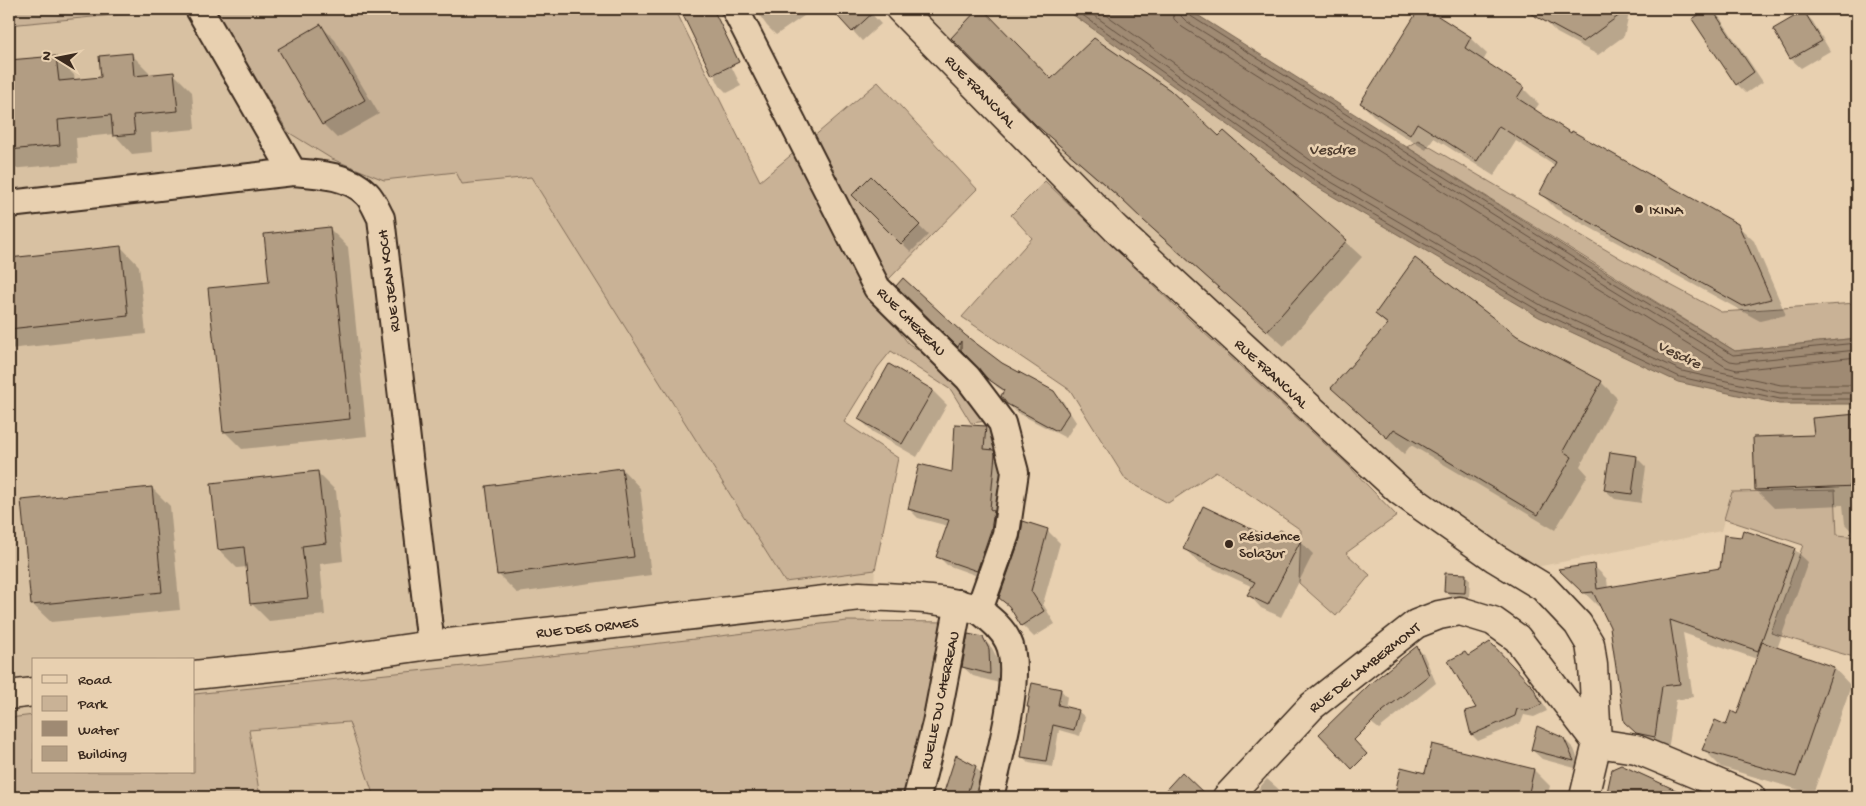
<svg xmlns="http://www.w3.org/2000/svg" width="1866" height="806" font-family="'Gochi Hand',sans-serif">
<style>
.built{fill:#d8c1a2;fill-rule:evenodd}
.green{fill:#c9b296;stroke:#826e5a}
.water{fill:#9f8a73;stroke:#776451}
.shadow{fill:#0003}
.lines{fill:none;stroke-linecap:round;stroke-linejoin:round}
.shore{stroke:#635040;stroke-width:1}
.building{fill:#b29d83;stroke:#3b2a1e}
.street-casing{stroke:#3b2a1e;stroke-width:30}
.secondary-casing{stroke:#3b2a1e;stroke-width:31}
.street{stroke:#e8d0b0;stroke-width:26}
.secondary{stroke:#e8d0b0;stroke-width:28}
.poi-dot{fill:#3b2a1e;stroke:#e8d0b0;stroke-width:2}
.labels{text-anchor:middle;stroke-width:5;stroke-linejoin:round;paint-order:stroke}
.street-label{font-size:15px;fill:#3b2a1e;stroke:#e8d0b0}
.poi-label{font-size:15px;fill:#3b2a1e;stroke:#e8d0b0;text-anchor:start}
.water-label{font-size:16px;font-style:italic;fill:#4f3d2f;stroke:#e8d0b0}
</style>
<rect width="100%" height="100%" fill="#e8d0b0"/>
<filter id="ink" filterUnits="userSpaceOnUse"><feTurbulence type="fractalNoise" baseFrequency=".02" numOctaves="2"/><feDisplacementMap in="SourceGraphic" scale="10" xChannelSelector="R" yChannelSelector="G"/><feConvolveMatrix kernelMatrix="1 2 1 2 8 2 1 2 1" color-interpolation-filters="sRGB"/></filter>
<g filter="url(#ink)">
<path class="built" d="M9,9H441L785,582L875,570L871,621L897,622L906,797H9ZM34,660H194V772H34Z
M910,9H1065L1310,183L1539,317L1678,382L1779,404H1857V537L1837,535L1732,492L1721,531L1536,567L1423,496L1113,218Z"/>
<path class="green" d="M9,9H176L9,25Z
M215,9H675L760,181L796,151L854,272L908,343L960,380L987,421L971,423L951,390L891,351L878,367L844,422L898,458L875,570L785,582L531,177L462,184L456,172L384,180L332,159L288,132Z
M878,82L977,189L886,282L812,138Z
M1418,140L1620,258L1721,312L1857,303V338L1735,351L1407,147Z
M1045,181L1177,308L1348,465L1397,516L1346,553L1370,575L1336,616L1299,583L1301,530L1216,471L1168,503L1126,480L1070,390L962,317L1032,238L1011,215Z
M1835,490L1837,535L1857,537V658L1771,633L1803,545L1724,519L1732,492Z
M847,621L950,622L906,797H374L349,722L249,730L260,797H9V718L34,715V772H194V694L483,664Z"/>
<path class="water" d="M1065,9H1188L1589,262L1735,351L1857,338V404H1779L1678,382L1539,317L1310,183Z"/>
<path class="shadow" d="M681,9H703L741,86L727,93L720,86Z
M755,9H814L776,35L767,26Z
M833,9H867L881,24L862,41Z
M979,9L1051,81L1219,138L1224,132L1362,257L1284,346L1161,237L1136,213L1054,141L953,38Z
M1421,9H1424L1470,38L1487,54L1483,61L1523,88L1539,104L1534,111L1571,135L1737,225L1754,241L1786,315L1760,321L1556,209L1540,193L1555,166L1516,141L1494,176L1434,138L1426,150L1377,119L1361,103Z
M1550,9H1630L1624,36L1598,55L1557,33L1543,19Z
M1711,9L1720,18L1763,82L1746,93L1737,84L1694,20Z
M1807,9H1815L1810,12Z
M1804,12L1813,22L1830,51L1801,68L1791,59L1774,30Z
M321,26L335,40L379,114L337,138L323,124L280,50Z
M131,54L149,72L150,76L174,74L192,92L195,129L151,133L152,152L132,154L114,134L76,138L78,163L9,169V62L56,57L74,75L75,81L103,78Z
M871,178L928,235L911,252L854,195Z
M330,229L348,247L367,436L242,449L224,431L270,283Z
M121,247L139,266L146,334L9,349V259Z
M898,286L1002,364L1053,392L1062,400L1076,422L1066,438L1016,412L1008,404L1005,392L997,387Z
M1376,314L1516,338L1601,382L1617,398L1580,466L1588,475L1555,530L1411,445L1404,454L1333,388L1388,326Z
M889,366L933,391L947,405L917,457L873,432L859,418Z
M1857,415V537L1845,524L1843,505L1774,508L1756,490L1815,436L1814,419Z
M985,427L994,436L993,451L1002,460L1003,464L999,517L986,579L947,565L938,556L948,526L918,518L909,509L953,474Z
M1636,457L1646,467L1641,503L1615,499L1605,490Z
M622,469L640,488L651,575L517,593L499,575Z
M318,473L336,491L343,561L320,564L325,615L269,621L251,603L247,567L237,568L219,550Z
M152,488L170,506L180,610L51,622L32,604Z
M1047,530L1060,543L1043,604L1055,624L1034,637L1022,625L1014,611L1001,598Z
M1275,541H1300L1313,554L1281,617L1261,608L1249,595L1253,587L1197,561L1185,549Z
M1794,549L1808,562L1777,649L1834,668L1851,686L1813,794L1721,767L1704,750L1738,715L1757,659L1683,633L1693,697L1676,700L1668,750L1651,746L1625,721L1611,627L1601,606H1598L1561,570L1593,565L1607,579L1608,589L1721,569Z
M1466,575L1470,580L1469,597L1450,596L1446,591Z
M982,638L992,648L998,660L999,683L973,676L963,667Z
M1489,644L1539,695L1547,711L1534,717L1524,715L1521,723L1478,741L1472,735L1478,709L1468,657Z
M1417,648L1424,655L1436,683L1379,729L1357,712Z
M1033,685L1061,690L1067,697L1065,708L1078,711L1085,717L1080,736L1059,730L1053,767L1029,763L1022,756L1030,708L1028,706Z
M1564,739L1574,749L1582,770L1542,759L1532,750Z
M1621,766L1692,797H1607L1614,770Z
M975,767L985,777L978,797H952L946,791Z
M1402,768L1426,774L1534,770L1550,786L1547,797H1395Z
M1267,779L1283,793L1287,797H1256L1253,795Z"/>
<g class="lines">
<path class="shore" d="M1074,9L1313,179L1541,312L1680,377L1780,399H1857
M1085,9L1316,173L1544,307L1682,371L1780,393H1857
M1098,9L1320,167L1548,300L1684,364L1781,385H1857
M1172,9L1174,19L1182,27L1579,277L1726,367L1737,370L1857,357
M1180,9L1181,16L1186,21L1583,271L1730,361L1737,362L1857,350
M1186,9L1189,15L1586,266L1733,355L1857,343"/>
</g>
<path class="building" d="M680,9H713L739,62L712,75Z
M831,9H877L852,32Z
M978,9H983L1051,79L1094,38L1170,90L1219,136L1224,131L1347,240L1267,331L1144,221L1119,197L1036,125L951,38Z
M1419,9H1427L1471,37L1465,48L1524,87L1517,98L1571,133L1572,131L1738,224L1771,299L1743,306L1539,194L1556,162L1499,126L1477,161L1417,123L1410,135L1360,103Z
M1522,9H1628L1583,42Z
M1708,9H1712L1754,72L1736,85L1692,19Z
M1804,11L1822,41L1790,59L1773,29Z
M321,24L365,100L322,125L278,49Z
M132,53L134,76L174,72L178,111L133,115L135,134L113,136L111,115L58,120L60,145L9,150V60L56,56L59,81L101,77L99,56Z
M871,176L920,225L901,244L852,195Z
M330,227L350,419L223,432L208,288L269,282L264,234Z
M121,246L128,316L9,329V258Z
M1415,258L1517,336L1602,381L1563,451L1572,457L1538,515L1394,429L1387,438L1331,388L1388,324L1375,314Z
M903,278L965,335L1002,363L1054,391L1069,413L1057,431L1007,404L1001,396L1004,390L988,379L961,350V341L958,347L896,286Z
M889,364L933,390L902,444L858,419Z
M1857,414V486L1755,490L1753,437L1814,435L1812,418Z
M955,424L986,426L984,449L994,450L995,454L990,509L994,511L991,530L977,571L936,557L949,520L908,509L919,464L952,472Z
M1610,452L1637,456L1632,494L1604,490Z
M622,468L634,557L497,575L486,486Z
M318,471L326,543L302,546L308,598L250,604L244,547L218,550L211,483Z
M152,487L162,592L31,605L21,500Z
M1203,506L1274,540L1280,530L1301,540L1268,605L1247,595L1255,582L1183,549Z
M1023,521L1048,529L1031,591L1044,611L1021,626L1009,606L999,598L1020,539Z
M1743,530L1795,548L1758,651L1670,620L1680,684L1662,686L1655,737L1636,733L1624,722L1610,627L1593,592L1583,593L1558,569L1594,564L1597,589L1720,568L1724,535L1741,537Z
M1445,573L1466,574L1465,593L1444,592Z
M968,634L983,637L989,649L990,674L962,667Z
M1490,642L1533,687L1542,704L1527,711L1517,709L1515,716L1471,735L1465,711L1476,708L1448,661L1465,652L1468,656Z
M1762,642L1834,667L1796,777L1702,750L1715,720L1726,725L1731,711L1737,714Z
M1417,646L1429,675L1383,711L1354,740L1367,754L1352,769L1319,734L1371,683Z
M1032,683L1061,689L1058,705L1079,710L1074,730L1053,725L1046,761L1021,757L1029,707H1027Z
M1537,726L1564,738L1574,761L1531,750Z
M1432,744L1534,769L1528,797H1394L1401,767L1425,773Z
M956,755L976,766L966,797L944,792Z
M1621,765L1691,797H1606L1612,769Z
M1182,772L1208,797H1159Z"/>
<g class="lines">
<g class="street-casing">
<path id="street" d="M199,9L293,172
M735,9L877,288L968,378L1002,423L1015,472L1006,534L979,610C991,620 1001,627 1008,641C1024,672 998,762 990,797
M9,204L293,172C318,174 349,175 367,194C373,200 377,211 381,218L431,645
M917,797L936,723L959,603"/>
</g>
<g class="secondary-casing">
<path id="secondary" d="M900,9L1116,229L1400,491L1495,558L1543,587L1578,624L1590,644L1593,665L1597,743L1584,797
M194,675L291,665L431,645L860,596C900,598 941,597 979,610
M9,695L34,692
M1597,743L1636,749L1751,797
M1227,797L1312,706L1416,624L1439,615L1460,611L1493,621L1517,638L1597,743"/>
</g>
<use href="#street" class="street"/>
<use href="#secondary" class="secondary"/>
</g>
</g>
<g class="poi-dot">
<circle cx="1639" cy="209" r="5"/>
<circle cx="1229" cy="544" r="5"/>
</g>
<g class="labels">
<g class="street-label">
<text transform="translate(981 91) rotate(46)" y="5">RUE FRANCVAL</text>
<text transform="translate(388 281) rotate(-97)" y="5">RUE JEAN KOCH</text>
<text transform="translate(912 321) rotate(45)" y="5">RUE CHEREAU</text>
<text transform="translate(1272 373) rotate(43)" y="5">RUE FRANCVAL</text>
<text transform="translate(587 627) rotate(-6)" y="5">RUE DES ORMES</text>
<text transform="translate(1364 667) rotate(-38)" y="5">RUE DE LAMBERMONT</text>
<text transform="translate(939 700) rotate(-78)" y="5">RUELLE DU CHERREAU</text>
</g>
<g class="poi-label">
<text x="1649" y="214">IXINA</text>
<text x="1239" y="540">Résidence<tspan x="1239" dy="17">Solazur</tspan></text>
</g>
<g class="water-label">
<text x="1332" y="154">Vesdre</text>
<text transform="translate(1680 353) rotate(26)" y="6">Vesdre</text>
</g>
</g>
<rect width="1866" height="806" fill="none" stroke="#e8d0b0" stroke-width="30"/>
<rect x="15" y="15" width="1836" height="776" fill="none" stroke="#3b2a1e" stroke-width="2" filter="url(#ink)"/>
<rect x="32" y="658" width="162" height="115" fill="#e8d0b0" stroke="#a38e76"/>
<rect x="42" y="675" width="25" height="8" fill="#e8d0b0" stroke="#a38e76"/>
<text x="78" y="684" font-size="15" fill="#3b2a1e">Road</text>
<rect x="42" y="696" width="25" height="15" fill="#c9b296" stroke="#a38e76"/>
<text x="78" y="708" font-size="15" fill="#3b2a1e">Park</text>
<rect x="42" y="721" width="25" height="15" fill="#9f8a73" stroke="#a38e76"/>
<text x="78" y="734" font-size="15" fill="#3b2a1e">Water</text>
<rect x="42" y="746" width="25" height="15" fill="#b29d83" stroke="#a38e76"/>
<text x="78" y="758" font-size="15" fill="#3b2a1e">Building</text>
<g transform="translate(58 58) rotate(280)" stroke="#e8d0b0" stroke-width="4" paint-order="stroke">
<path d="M0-4L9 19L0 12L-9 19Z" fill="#3b2a1e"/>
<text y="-8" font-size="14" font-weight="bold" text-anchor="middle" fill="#3b2a1e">N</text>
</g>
</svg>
